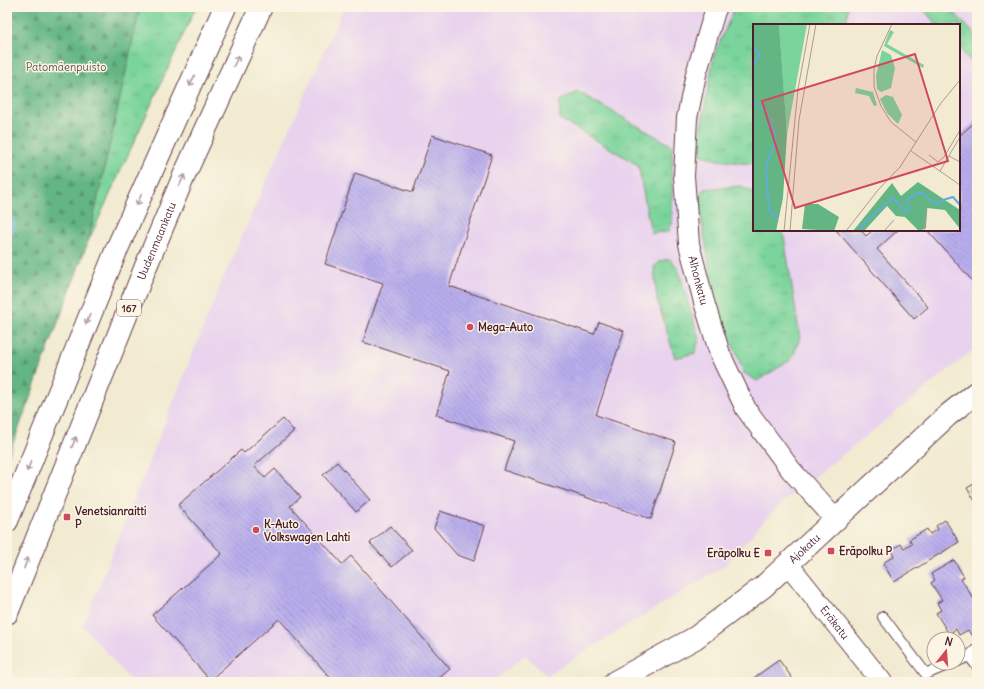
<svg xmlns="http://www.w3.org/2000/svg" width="984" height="689" font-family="Delius,sans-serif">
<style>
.built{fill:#e8d2ee;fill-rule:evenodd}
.grass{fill:url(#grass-tufts);stroke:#627a63}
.forest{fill:url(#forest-firs);stroke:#566a57}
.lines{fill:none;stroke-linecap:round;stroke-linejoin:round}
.stream{stroke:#60adda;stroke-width:5}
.building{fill:url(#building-back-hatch)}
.service-casing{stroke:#633e44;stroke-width:12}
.minor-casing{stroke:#633e44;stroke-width:22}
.tertiary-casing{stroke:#633e44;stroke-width:24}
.primary-casing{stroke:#633e44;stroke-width:24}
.service{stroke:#fff;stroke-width:10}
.minor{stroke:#fff;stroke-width:20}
.tertiary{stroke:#fff;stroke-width:22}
.primary{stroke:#fff;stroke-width:22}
.oneway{stroke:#ae9aa0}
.poi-dot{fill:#d1495b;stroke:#fcf5e5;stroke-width:1.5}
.labels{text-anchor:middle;stroke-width:3;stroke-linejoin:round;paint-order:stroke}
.shield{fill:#fcf5e5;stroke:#7f5f63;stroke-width:1}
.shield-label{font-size:10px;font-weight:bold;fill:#4a1f2b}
.park-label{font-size:11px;fill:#58554d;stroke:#fcf5e5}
.street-label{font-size:11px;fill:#4a1f2b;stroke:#fcf5e5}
.poi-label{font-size:11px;font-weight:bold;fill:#4a1f2b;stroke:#fcf5e5;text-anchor:start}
.inset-river{fill:none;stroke:#60adda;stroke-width:2}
.inset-road{fill:none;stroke:#af998f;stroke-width:1}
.view{fill:#d1495b;fill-opacity:0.15;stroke:#d1495b;stroke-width:2}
.inset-edge{fill:none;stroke:#4a1f2b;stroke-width:2}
</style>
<defs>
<pattern id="grass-tufts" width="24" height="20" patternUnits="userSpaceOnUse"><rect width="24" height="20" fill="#7ad49b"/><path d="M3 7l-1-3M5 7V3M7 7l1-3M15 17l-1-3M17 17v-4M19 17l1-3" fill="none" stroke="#6bb686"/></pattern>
<pattern id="forest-firs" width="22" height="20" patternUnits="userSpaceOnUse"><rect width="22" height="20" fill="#63b683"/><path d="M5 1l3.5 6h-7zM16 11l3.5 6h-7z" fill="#54936b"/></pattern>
<pattern id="building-back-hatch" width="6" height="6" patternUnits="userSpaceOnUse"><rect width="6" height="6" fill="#b9aeee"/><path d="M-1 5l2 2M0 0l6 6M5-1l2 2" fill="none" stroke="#988dc1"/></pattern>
</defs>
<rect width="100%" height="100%" fill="#fcf5e5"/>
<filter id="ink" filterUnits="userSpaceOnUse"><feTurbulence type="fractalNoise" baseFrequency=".025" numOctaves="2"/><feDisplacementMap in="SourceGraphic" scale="8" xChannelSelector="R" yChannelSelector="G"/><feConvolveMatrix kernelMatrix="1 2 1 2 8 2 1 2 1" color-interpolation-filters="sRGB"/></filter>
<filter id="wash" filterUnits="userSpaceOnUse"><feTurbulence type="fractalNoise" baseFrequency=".012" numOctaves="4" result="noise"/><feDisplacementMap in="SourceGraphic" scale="16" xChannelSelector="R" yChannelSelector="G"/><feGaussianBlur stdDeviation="0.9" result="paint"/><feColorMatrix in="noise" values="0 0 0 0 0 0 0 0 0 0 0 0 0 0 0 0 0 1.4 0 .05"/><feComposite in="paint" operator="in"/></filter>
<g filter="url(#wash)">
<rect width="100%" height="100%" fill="#f2ebd2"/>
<path class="built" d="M344,7H977V347L775,509L724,566L547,675L525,655L492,682H132L83,626L222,281ZM754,25H959V230H754Z"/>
<path class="grass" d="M140,7H196L88,242Z
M735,7H848L846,25H754V162L749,164L717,160L700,154L699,139L714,55Z
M921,7H949L977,37V68L959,48V25H937Z
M578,92L671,145L672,154V224L668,232L651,233L638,165L560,119V101Z
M742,186L754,193V230H783L800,338L792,359L757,381L744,373L715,299L698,199L704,189Z
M670,259L678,268L699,339L695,353L675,358L657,299L654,267L660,261Z"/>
<path class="forest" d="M7,7H140L88,242L7,460Z"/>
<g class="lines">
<path class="stream" d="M7,85L9,106L7,125
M7,187L12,228L7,248"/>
</g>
<g id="blocks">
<path class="building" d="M977,120V286L927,230H959V136Z
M432,135L492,155L449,286L594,334L599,322L624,331L596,415L676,442L651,519L504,470L514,441L436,415L450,371L363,342L383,283L325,264L355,173L413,192Z
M836,230H861L866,236L873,230H898L877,249L928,307L914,319Z
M283,419L294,431L254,466L265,478L275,469L300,497L290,506L342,564L351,556L450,669L435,682H334L279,619L210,680L152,615L222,554L178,505L241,450L244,453Z
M337,462L370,500L356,512L323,475Z
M977,482V504L967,488Z
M440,511L485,526L474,561L457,555L434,528Z
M945,520L959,542L894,582L883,563L894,556L891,550L901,544L904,549L912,544L909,540L927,529L930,534L938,529L936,526Z
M390,526L412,550L392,567L370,543Z
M954,560L964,577L961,579L977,604V631L971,635L968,630L959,635L956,629L949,634L936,613L941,610L937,603L942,600L931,583L935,580L931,574Z
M779,660L795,682H748Z"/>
</g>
</g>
<g filter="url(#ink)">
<use href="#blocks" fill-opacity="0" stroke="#633e44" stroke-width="1"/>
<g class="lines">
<g class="service-casing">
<path id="service" d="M883,617L926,674L952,663
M969,656L977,666
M958,661L969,656L977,649"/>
</g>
<g class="minor-casing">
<g id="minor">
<path id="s1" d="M717,7L715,11L696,74L687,118L684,176L689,244L704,302L720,354L746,409L791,470L835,519"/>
<path id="s2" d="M788,564L882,682"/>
</g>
</g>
<g class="tertiary-casing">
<g id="tertiary">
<path id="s3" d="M615,682L695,638L763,587L948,415L977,392"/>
</g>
</g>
<g class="primary-casing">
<g id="primary">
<path d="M7,521L116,251L225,7"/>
<path id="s4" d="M7,613L146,266L183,178L261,7"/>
</g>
</g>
<use href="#service" class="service"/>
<use href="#minor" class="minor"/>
<use href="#tertiary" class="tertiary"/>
<use href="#primary" class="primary"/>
</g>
<defs><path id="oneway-shaft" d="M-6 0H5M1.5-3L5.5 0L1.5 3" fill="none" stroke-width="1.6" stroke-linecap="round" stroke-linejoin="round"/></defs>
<g class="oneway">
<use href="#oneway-shaft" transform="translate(236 61) rotate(-65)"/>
<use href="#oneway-shaft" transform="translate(192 81) rotate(114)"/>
<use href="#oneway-shaft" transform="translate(182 180) rotate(-66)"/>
<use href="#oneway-shaft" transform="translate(139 200) rotate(113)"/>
<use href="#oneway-shaft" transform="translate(88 319) rotate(112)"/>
<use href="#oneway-shaft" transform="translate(74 442) rotate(-68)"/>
<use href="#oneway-shaft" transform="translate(29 466) rotate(112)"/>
<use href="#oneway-shaft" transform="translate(26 563) rotate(-69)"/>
</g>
</g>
<g class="poi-dot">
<circle cx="470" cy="327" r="4"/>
<rect x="63" y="513" width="8" height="8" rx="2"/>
<circle cx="256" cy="530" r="4"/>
<rect x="827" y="547" width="8" height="8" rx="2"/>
<rect x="764" y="549" width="8" height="8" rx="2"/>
</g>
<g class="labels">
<rect class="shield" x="117" y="300" width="24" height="16" rx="3"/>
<g class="shield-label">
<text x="129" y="312">167</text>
</g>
<g class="park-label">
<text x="66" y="71">Patomäenpuisto</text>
</g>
<g class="street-label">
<text dy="4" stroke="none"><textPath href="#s4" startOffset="401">Uudenmaankatu</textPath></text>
<text dy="4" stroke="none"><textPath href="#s1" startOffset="279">Alhonkatu</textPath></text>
<text dy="4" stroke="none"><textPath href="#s3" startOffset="233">Ajokatu</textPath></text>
<text dy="4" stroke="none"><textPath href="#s2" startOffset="75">Eräkatu</textPath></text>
</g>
<g class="poi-label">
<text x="478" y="331">Mega-Auto</text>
<text x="75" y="515">Venetsianraitti<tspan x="75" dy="13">P</tspan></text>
<text x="264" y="528">K-Auto<tspan x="264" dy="13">Volkswagen Lahti</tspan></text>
<text x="839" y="555">Eräpolku P</text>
<text x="760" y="557" text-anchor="end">Eräpolku E</text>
</g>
</g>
<g transform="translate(753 24)">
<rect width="207" height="207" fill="#f2ebd2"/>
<path d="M26,0H54L34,110L27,16ZM137,6L141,8L134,20L171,41L170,44L131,22ZM129,26L138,31L142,44L138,64L128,68L124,65L123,52ZM103,64L120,68L124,81L121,82L116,72L102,69ZM133,71L140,73L149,91L145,100L134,89L127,75Z" fill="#7ad49b"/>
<path d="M0,0H26L34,110L30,174L23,207H0ZM165,158L207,186V205L192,186L174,184L173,204L166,207L152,193L143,192L134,182L111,207H100L139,159L148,172ZM52,180H65L86,193L81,207L49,205Z" fill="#63b683"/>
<path class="inset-river" d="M0,24L7,29L0,43M0,77L13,87L22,112V119L13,142L16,186L24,195M108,207L109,201L140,174L153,188L156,184L154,176L167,168L182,179L186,180L190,176L200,173L207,181"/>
<path class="inset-road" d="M139,0L124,32L121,45V63L128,82L138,98L163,118M158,127L207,161M176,131L185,138L191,133L207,106M196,132L207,138M187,147L207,113M31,207L45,65L57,0M37,207L46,96L63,0M93,207L125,166L147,143L188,79L207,56M131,207L141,196M171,207L174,185"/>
<path class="view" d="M162,30L195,137L42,184L9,77Z"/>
<rect width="207" height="207" class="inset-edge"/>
</g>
<rect width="984" height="689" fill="none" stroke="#fcf5e5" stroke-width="24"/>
<g transform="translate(946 651) rotate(17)"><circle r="19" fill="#fcf5e5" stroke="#b59f9b"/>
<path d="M0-3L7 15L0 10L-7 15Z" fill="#d1495b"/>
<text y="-6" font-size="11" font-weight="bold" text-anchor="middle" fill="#4a1f2b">N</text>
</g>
</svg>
